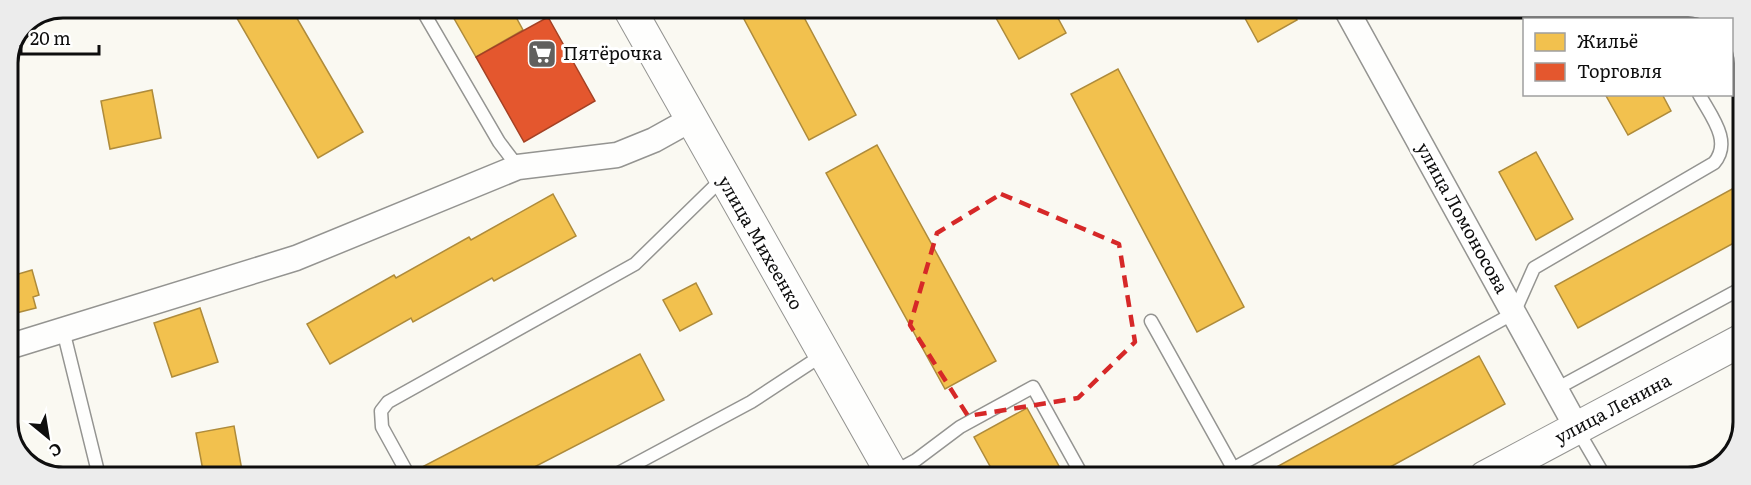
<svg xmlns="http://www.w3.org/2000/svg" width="1751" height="485" font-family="Literata,serif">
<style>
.homes{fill:#f2c14e;stroke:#ae8b3b;stroke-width:1.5}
.shops{fill:#e4572e;stroke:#a44124;stroke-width:1.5}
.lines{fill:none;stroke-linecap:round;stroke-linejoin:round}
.service-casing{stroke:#949491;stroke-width:15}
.minor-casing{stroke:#949491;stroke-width:27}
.tertiary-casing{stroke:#949491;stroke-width:34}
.service{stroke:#fefefd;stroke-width:12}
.minor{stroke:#fefefd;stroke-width:24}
.tertiary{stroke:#fefefd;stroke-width:32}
.marked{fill:none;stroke:#d62828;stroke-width:4.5;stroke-dasharray:12 8;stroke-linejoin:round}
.labels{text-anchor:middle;stroke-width:6;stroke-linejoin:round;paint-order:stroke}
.poi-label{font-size:18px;fill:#0e0e0e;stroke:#fff;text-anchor:start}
.street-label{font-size:18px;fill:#0e0e0e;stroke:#fff}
.rim{fill:none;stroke:#0e0e0e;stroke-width:3}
</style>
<rect width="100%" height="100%" fill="#faf9f2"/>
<path class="homes" d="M231,8H291L363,132L318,158Z
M448,8H511L523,30L476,57Z
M738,8H799L856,115L809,140Z
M991,9H1053L1066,33L1019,59Z
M1240,9H1291L1297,20L1258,42Z
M1556,9H1613L1619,20H1562Z
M1118,69L1244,307L1197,332L1071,94Z
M152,90L161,138L110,149L101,101Z
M1605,94H1662L1671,111L1628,135Z
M877,145L996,361L945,389L826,173Z
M1536,152L1573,219L1536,240L1499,172Z
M1743,183V238L1578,328L1555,286Z
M553,194L576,236L494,281L492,278L413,322L411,318L330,364L307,324L394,275L396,278L469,237L471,240Z
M32,270L39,295L33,297L36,308L16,313L14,306L8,307V277Z
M696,283L712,314L680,331L663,300Z
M200,308L218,362L172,377L154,323Z
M640,354L664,400L517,476H427L422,467Z
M1479,356L1505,404L1372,477H1266L1264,474Z
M1027,408L1065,477H996L974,437Z
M234,426L243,476H204L196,433Z"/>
<path class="shops" d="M548,17L595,101L524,142L476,57Z"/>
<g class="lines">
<g class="service-casing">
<path id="service" d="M421,8L499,142L518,167
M1650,9L1656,20
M1151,321L1238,477
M63,330L99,476
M1556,389L1742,288
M1577,429L1605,477
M892,473L916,460L960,427L1033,387L1083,477
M409,476L382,427L381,411L388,402L635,264L723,178
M613,476L751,402L824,354
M1218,477L1514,313L1534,268L1714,163C1733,141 1710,115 1699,94"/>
</g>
<g class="minor-casing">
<path id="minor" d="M1346,9L1577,428
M8,347L296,258L518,167L617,155L654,140L690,120"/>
</g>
<g class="tertiary-casing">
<path id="tertiary" d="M629,8L894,477
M1485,477L1742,340"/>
</g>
<use href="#service" class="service"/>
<use href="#minor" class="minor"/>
<use href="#tertiary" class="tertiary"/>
</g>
<path class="marked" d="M1001,194L1119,244L1135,342L1078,398L968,416L910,325L937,233Z"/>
<defs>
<g id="supermarket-square" transform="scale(1.5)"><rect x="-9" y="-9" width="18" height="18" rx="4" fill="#61605e" stroke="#fff"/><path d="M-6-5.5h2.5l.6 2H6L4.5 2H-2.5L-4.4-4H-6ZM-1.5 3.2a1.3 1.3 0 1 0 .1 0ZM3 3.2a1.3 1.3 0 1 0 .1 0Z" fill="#fff"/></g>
</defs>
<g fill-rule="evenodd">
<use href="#supermarket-square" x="542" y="54"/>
</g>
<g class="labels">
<g class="poi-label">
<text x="563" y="60">Пятёрочка</text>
</g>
<g class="street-label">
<text transform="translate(1462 218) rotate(61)" y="6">улица Ломоносова</text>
<text transform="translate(760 243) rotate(60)" y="6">улица Михеенко</text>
<text transform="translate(1613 409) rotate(-28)" y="6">улица Ленина</text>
</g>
</g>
<path d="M0 0H1751V485H0ZM63 18H1688A45 45 0 0 1 1733 63V422A45 45 0 0 1 1688 467H63A45 45 0 0 1 18 422V63A45 45 0 0 1 63 18Z" fill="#ececec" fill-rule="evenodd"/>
<path class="rim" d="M63 18H1688A45 45 0 0 1 1733 63V422A45 45 0 0 1 1688 467H63A45 45 0 0 1 18 422V63A45 45 0 0 1 63 18Z"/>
<rect x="1523" y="18" width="210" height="78" fill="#ffffff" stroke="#9f9f9f" stroke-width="1.5"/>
<rect x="1535" y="33" width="30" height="18" fill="#f2c14e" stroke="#9f9f9f" stroke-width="1.5"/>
<text x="1577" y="48" font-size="18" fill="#0e0e0e">Жильё</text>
<rect x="1535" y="63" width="30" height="18" fill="#e4572e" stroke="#9f9f9f" stroke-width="1.5"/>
<text x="1577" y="78" font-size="18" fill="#0e0e0e">Торговля</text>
<g transform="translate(48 437) rotate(150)" stroke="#ffffff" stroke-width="4.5" paint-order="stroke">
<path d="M0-4.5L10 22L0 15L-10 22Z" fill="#0e0e0e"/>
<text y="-9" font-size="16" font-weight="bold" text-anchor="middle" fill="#0e0e0e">С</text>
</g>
<path d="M21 45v9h78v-9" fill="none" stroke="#0e0e0e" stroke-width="3"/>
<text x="30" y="45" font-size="18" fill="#0e0e0e" stroke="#ffffff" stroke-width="4.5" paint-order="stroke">20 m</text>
</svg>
